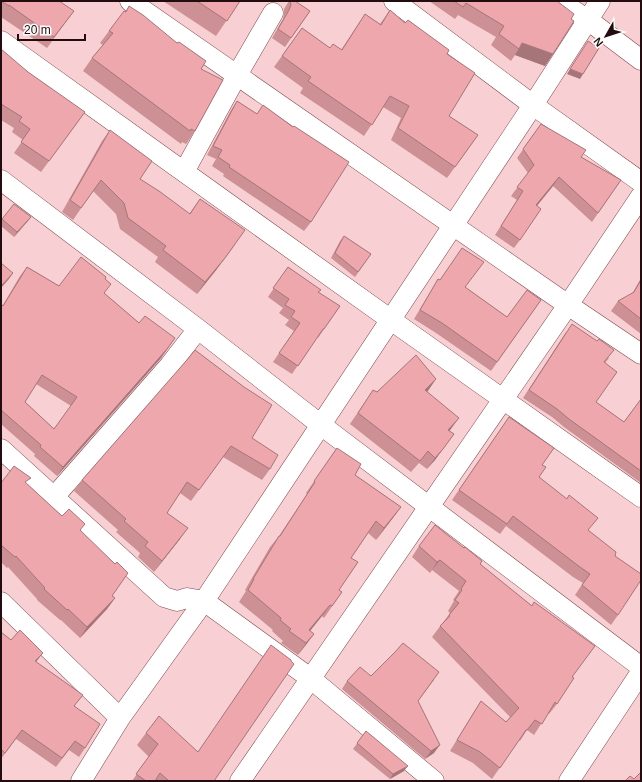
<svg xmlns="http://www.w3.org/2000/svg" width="642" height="782" font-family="Helvetica,sans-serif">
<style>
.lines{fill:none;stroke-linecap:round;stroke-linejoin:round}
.minor-casing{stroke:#7f494e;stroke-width:21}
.minor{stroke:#fff;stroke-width:20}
.wall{fill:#cc9095;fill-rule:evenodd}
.shaded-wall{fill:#a67579}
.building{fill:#eda7ad;stroke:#a67579;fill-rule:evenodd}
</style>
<rect width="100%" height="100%" fill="#f8d0d3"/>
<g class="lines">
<g class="minor-casing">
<path id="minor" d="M130,1L568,305L641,354
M394,1L533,105L641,182
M559,1L588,20L641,60
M1,41L391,320L641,497
M184,172L237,75L273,13
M1,180L198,329L321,425L641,667
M1,449L164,597L177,601L187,598L204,601L310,678L434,781
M54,497L170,365L198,329
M1,602L120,718
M81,781L120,718L204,601L533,105L600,1
M240,781L568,305L641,196
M569,781L641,672"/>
</g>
<use href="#minor" class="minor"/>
</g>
<path class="wall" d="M1,1L74,11L47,48L1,17Z
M163,1H240L216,36Z
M289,1H295L310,11L285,47L272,38L283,19L284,13V9Z
M429,1H557L571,19L553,54L545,66L515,55L511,61L491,45L496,37L458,15L455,19Z
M129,6L201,69L195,131L186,144L182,142L181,144L83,71L92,58L103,45L100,43L109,31L125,12Z
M390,10L405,23L447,54L449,116L478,135L447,178L391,140L401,118L383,107L364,136L300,93L303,88L274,67L302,28L330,48L341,50L365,14L380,24Z
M1,49L77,123L41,172L14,153L23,140L12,132L14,128L1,120Z
M237,101L257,114L263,105L311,222L304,231L223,176L224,174L212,166L216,159L207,155L231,110Z
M541,124L581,157L621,180L592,222L553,186L537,206L520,240L514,248L495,235L517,200L511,196L528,173L517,158Z
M110,130L140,179L189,214L200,199L217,269L197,294L155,262L158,257L120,229L116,214L93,191L73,220L62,212L102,141Z
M14,204L31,217L27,222L14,237L1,226V221Z
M344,236L371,254L355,277L331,258L340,241Z
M27,267L59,286L105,279L104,293L139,323L169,347L161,358L57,476L34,456L35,454L1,424V304L3,305L20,276ZM36,384L71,406L54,429L25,402Z
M288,267L319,293L340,306L318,338L317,337L292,374L273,362L294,331L285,325L289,320L279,313L283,308L268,297Z
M641,278V334L611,311L618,301L632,294L637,285Z
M438,279L465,287L507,317L541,300L491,371L436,333L414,319Z
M566,332L609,358L605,363L596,402L624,422L641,399V483L564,427L552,417L523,398Z
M373,390L377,392L427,391L449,431L454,434L435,460L427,469L419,463L411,472L350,424Z
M509,417L542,465L539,477L589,531L615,556L618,615L611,625L575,595L583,583L573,577L506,526L500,534L452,500Z
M252,438L270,469L262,480L223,457L191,501L180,493L167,513L180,539L154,572L138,557L140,553L116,532L118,530L74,491L82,480Z
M337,448L355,475L401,507L376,540L368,533L351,558L339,590L342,592L324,618L322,616L310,631L314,634L305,646L298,655L281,643L283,641L272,631L273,630L239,602L246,591L245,590L270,547L279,536L307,494L306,493Z
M1,483L27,484L62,516L81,530L112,596L115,598L107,609L80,638L61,620H60L37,600V599L8,567L7,568L1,562Z
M419,546L480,564L573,677L557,704L549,714L548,713L534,735L527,730L520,741L519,740L492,779L473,763L450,751L474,712L481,701L506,722L510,717L432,637L450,613L448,611L454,601L453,600L459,591L432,570L430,573L412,557Z
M1,632L36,662L75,706L85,748L79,757L69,750L56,767L16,739L1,759Z
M371,676L434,680L418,701L434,753L425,759L342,689L347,681Z
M366,731L404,771L390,779L353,749Z
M146,733L214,781H132L149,757L137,745Z"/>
<path class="shaded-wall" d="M522,43L553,54L545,66L515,55Z
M570,69L583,74L580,79L567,74Z
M559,177L553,186L530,214L536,205Z
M31,217L27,222L14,237L17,232Z
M237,242L217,269L197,294L205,282Z
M13,273L9,279L1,288L2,285Z
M175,338L161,358L57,476L63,467Z
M436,379L428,391L417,401L425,390Z
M459,418L451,429L440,442L448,430Z
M443,449L435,460L427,469L435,458Z
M401,507L393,518L376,540L384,528Z
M188,528L180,539L154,572L162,561Z
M440,560L432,570L430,573L437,562Z
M115,598L107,609L80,638L87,627Z
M330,605L322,616L301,642L309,630Z
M314,634L305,646L298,655L306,643Z
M43,653L36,662L35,661Z
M440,745L434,753L425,759L431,751Z
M408,766L404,771L390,779L393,774Z"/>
<path class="building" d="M1,1H59L74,11L54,37L9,5V6Z
M197,1H240L227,21Z
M290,1H295L310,11L291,38L278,29L289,10L291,5Z
M454,1H557L574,14L571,19L574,21L553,54L522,43L519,49L499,34L504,26L466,3L463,7Z
M129,6L143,15L177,43L179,42L206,61L201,69L223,80L195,131L191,129L190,131L92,58L113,33L109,31L124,11L126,12Z
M390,10L405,23L408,20L449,50L447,54L475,73L449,116L478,135L455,167L398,128L409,106L390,96L372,125L308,81L311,77L282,56L302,28L330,48L333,44L342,50L365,14L381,25Z
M588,41L599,48L583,74L570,69Z
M1,49L28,72L85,112L49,161L21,142L30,129L19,121L22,117L1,104Z
M237,101L257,114L263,105L293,127L294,126L349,162L311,222L229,167L230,165L218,157L222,150L213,146Z
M541,124L586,150L581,157L621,180L598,213L559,177L536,205L541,209L520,240L501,226L523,191L517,187L534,165L523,149Z
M110,130L152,161L140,179L159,191L190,214L200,199L245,230L225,258L205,282L163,250L166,246L128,218L124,203L101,180L81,208L70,200Z
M14,204L31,217L17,232L2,219Z
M344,236L371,254L358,272L335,253Z
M462,248L484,262L465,287L507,317L527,290L541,300L497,362L442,323L420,310L438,279L440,280Z
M81,257L106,277L105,279L111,284L104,293L139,323L145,316L175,338L167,349L63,467L40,447L41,445L1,410V304L3,306L27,267L59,286ZM42,375L77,397L54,429L25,402Z
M1,263L13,273L2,285L1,284Z
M288,267L321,290L318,292L340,306L324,329H323L298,366L279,353L300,323L291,317L295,311L285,305L289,299L273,288Z
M641,280V319L618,301L634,292Z
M572,324L597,341L599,339L614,350L604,362L617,372L596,402L624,422L641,399V471L569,419L557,409L529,390Z
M195,350L244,387L272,405L252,438L278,455L270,469L231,446L199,490L187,482L167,513L188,528L162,561L145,546L148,542L124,521L126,519L82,480L186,361Z
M416,355L436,379L425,390L459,418L448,430L454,434L443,449L435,458L428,451L420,461L358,413L373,390L377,392Z
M509,417L554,448L542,465L546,467L539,477L567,499L569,495L598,518L588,530L616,552L615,556L641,574V580L618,615L582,585L590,574L580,567L513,516L507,524L459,490Z
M337,448L361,464L355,475L401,507L384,528L376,521L351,558L358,562L339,590L342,592L332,606L330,605L309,630L314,634L306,643L289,631L291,629L280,620L281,618L248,590L254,579H253L279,536H280L315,482L314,481Z
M14,466L31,478L25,482L62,516L69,509L85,524L80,530L115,564L117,562L128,573L112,596L115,598L87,627L68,609L67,610L44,589L45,588L16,556L15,557L1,545V483Z
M435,525L464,548L465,547L482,561L480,564L532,606L534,602L595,646L572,677L574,678L557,704L555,702L542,724L535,720L527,730H526L500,768L480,752L457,740L481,701L506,722L519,708L440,626L450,616L449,615L459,603L455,600L462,590L461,589L466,581L440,560L437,562L419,546Z
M20,630L43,653L35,661L83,695L74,706L100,724L85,748L75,741L62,758L22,730L5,753L1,749V632L11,640Z
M403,643L439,672L418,701L440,745L431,751L347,681L360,667L371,676L395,652Z
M271,645L291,660V661L294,664L214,781H169L160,773L155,781H146L136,774L158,744L146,733L159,716L198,752Z
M366,731L408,766L393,774L357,743Z
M641,772V781H625L630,776L634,779Z"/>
<rect width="642" height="782" fill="none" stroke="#220c0f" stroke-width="4"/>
<g transform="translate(606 36) rotate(231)" stroke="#fdfdfd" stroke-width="3" paint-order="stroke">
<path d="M0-3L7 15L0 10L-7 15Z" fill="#220c0f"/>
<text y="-6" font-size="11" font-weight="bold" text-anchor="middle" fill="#220c0f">N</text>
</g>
<path d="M18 34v6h67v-6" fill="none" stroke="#220c0f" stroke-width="2"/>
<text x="24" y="34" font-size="12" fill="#220c0f" stroke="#fdfdfd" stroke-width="3" paint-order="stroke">20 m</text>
</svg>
